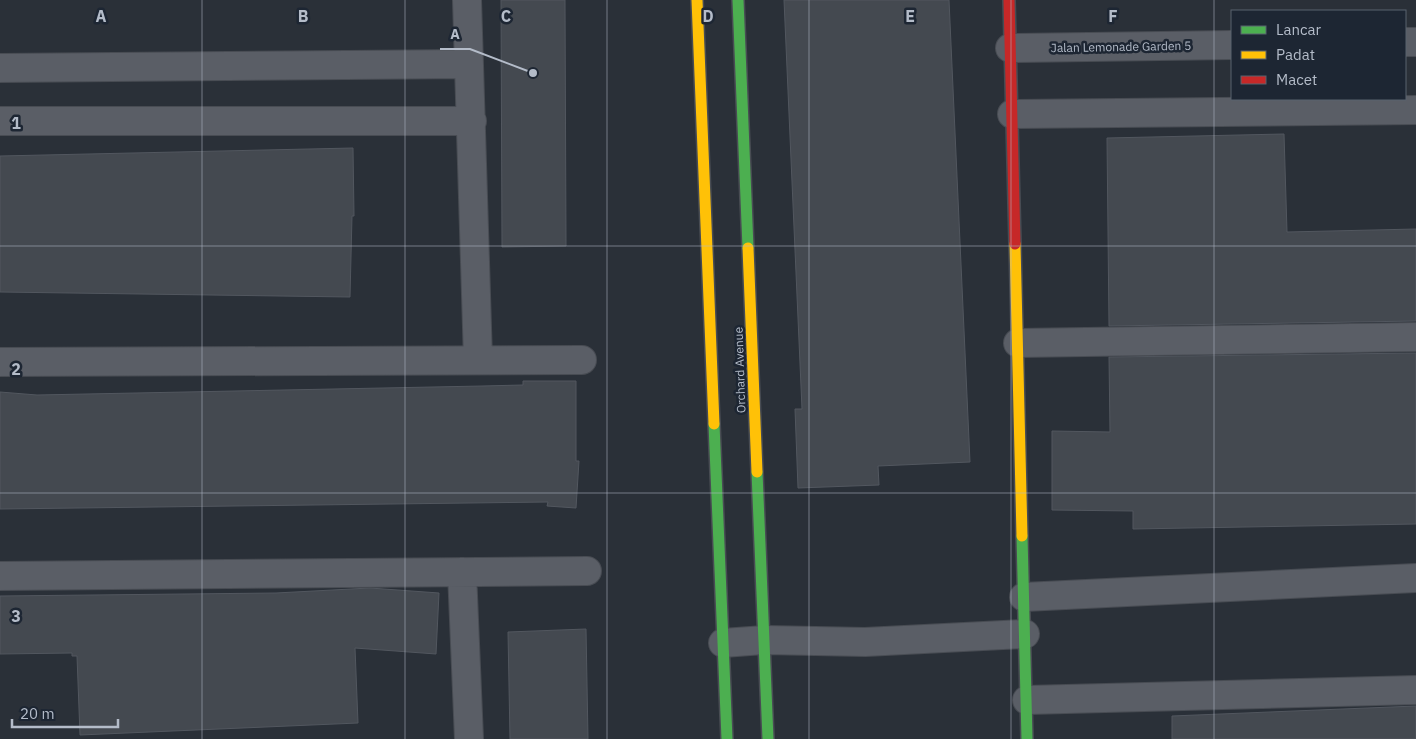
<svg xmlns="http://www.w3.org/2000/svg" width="1416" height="739" font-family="'IBM Plex Sans',sans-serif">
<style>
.building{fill:#444950;stroke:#52575f}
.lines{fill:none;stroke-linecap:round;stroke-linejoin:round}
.street-casing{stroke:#484c53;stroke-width:30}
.fast-casing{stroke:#484c53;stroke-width:14}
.slow-casing{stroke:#484c53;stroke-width:14}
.jam-casing{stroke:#484c53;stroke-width:14}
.street{stroke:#5a5e66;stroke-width:28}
.fast{stroke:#4caf50;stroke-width:11}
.slow{stroke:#ffc107;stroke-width:11}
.jam{stroke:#c62828;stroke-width:11}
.grid{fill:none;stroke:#b4bcc9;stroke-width:1;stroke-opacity:0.55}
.labels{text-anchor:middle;stroke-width:5;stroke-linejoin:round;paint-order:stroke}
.street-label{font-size:12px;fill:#b4bcc9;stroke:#1d2633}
.grid-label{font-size:16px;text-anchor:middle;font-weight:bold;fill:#b4bcc9;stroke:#1d2633;stroke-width:5;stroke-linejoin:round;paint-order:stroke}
.leader{fill:none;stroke:#b4bcc9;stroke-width:2}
.callout-dot{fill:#b4bcc9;stroke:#1d2633;stroke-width:2}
.callout-label{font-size:14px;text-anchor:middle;font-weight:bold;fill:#b4bcc9;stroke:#1d2633;stroke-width:5;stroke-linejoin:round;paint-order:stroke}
</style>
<rect width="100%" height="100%" fill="#2a3038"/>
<path class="building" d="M501,0H565L566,246L502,247Z
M784,0H949L970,462L878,466L879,485L798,488L795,409H802Z
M1284,134L1287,232L1416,229V321L1109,326L1107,138Z
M353,148L354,216H352L350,297L0,292V156Z
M1416,353V524L1133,529V511L1052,510V431L1110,432L1109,357Z
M523,381H576V461H579L576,508L547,506L548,502L0,509V392L37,395L482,386L523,385Z
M370,588L439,593L436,654L355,648L358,723L80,735L77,656H72V653L0,654V596L276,593Z
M586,629L588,739H510L508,632Z
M1416,706V739H1172V716Z"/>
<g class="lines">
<g class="street-casing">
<path id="street" d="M467,0L478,360
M1405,42H1416
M1010,48L1232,45
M0,68L468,64
M1012,114L1416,110
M0,121H472
M1018,343L1416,337
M0,362L582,360
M462,572L469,739
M0,576L587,571
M1024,597L1416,578
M723,643L765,640L865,642L1025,634
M1027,700L1416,690"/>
</g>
<g class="fast-casing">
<path id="fast" d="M738,0L748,248
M714,424L727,739
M757,472L768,739
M1022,536L1027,739"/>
</g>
<g class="slow-casing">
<path id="slow" d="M697,0L714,424
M1015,244L1022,536
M748,248L757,472"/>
</g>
<g class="jam-casing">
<path id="jam" d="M1009,0L1015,244"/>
</g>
<use href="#street" class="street"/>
<use href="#fast" class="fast"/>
<use href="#slow" class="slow"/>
<use href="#jam" class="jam"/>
</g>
<path class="grid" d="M202,0V739M405,0V739M607,0V739M809,0V739M1011,0V739M1214,0V739M0,246H1416M0,493H1416"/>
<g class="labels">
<g class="street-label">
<text transform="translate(1121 47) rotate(-1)" y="4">Jalan Lemonade Garden 5</text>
<text transform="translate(740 370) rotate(-92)" y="4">Orchard Avenue</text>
</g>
</g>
<g class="grid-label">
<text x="101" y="22">A</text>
<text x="303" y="22">B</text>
<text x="506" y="22">C</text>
<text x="708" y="22">D</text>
<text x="910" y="22">E</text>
<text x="1113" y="22">F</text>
<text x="16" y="129">1</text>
<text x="16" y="375">2</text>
<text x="16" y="622">3</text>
</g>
<path class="leader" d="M533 73L470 49H440"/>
<circle class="callout-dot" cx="533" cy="73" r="5"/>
<g class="callout-label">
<text x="455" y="39">A</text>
</g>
<rect x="1231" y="10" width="175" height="90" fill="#1d2633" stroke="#59626f"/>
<rect x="1241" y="26" width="25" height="8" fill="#4caf50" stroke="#59626f"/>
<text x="1276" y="35" font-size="15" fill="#b4bcc9">Lancar</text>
<rect x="1241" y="51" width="25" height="8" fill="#ffc107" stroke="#59626f"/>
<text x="1276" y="60" font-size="15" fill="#b4bcc9">Padat</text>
<rect x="1241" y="76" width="25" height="8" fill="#c62828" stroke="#59626f"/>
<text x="1276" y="85" font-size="15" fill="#b4bcc9">Macet</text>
<path d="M12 719v8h106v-8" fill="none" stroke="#b4bcc9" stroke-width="2.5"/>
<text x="20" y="719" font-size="15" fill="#b4bcc9" stroke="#1d2633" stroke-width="4" paint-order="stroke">20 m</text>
</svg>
